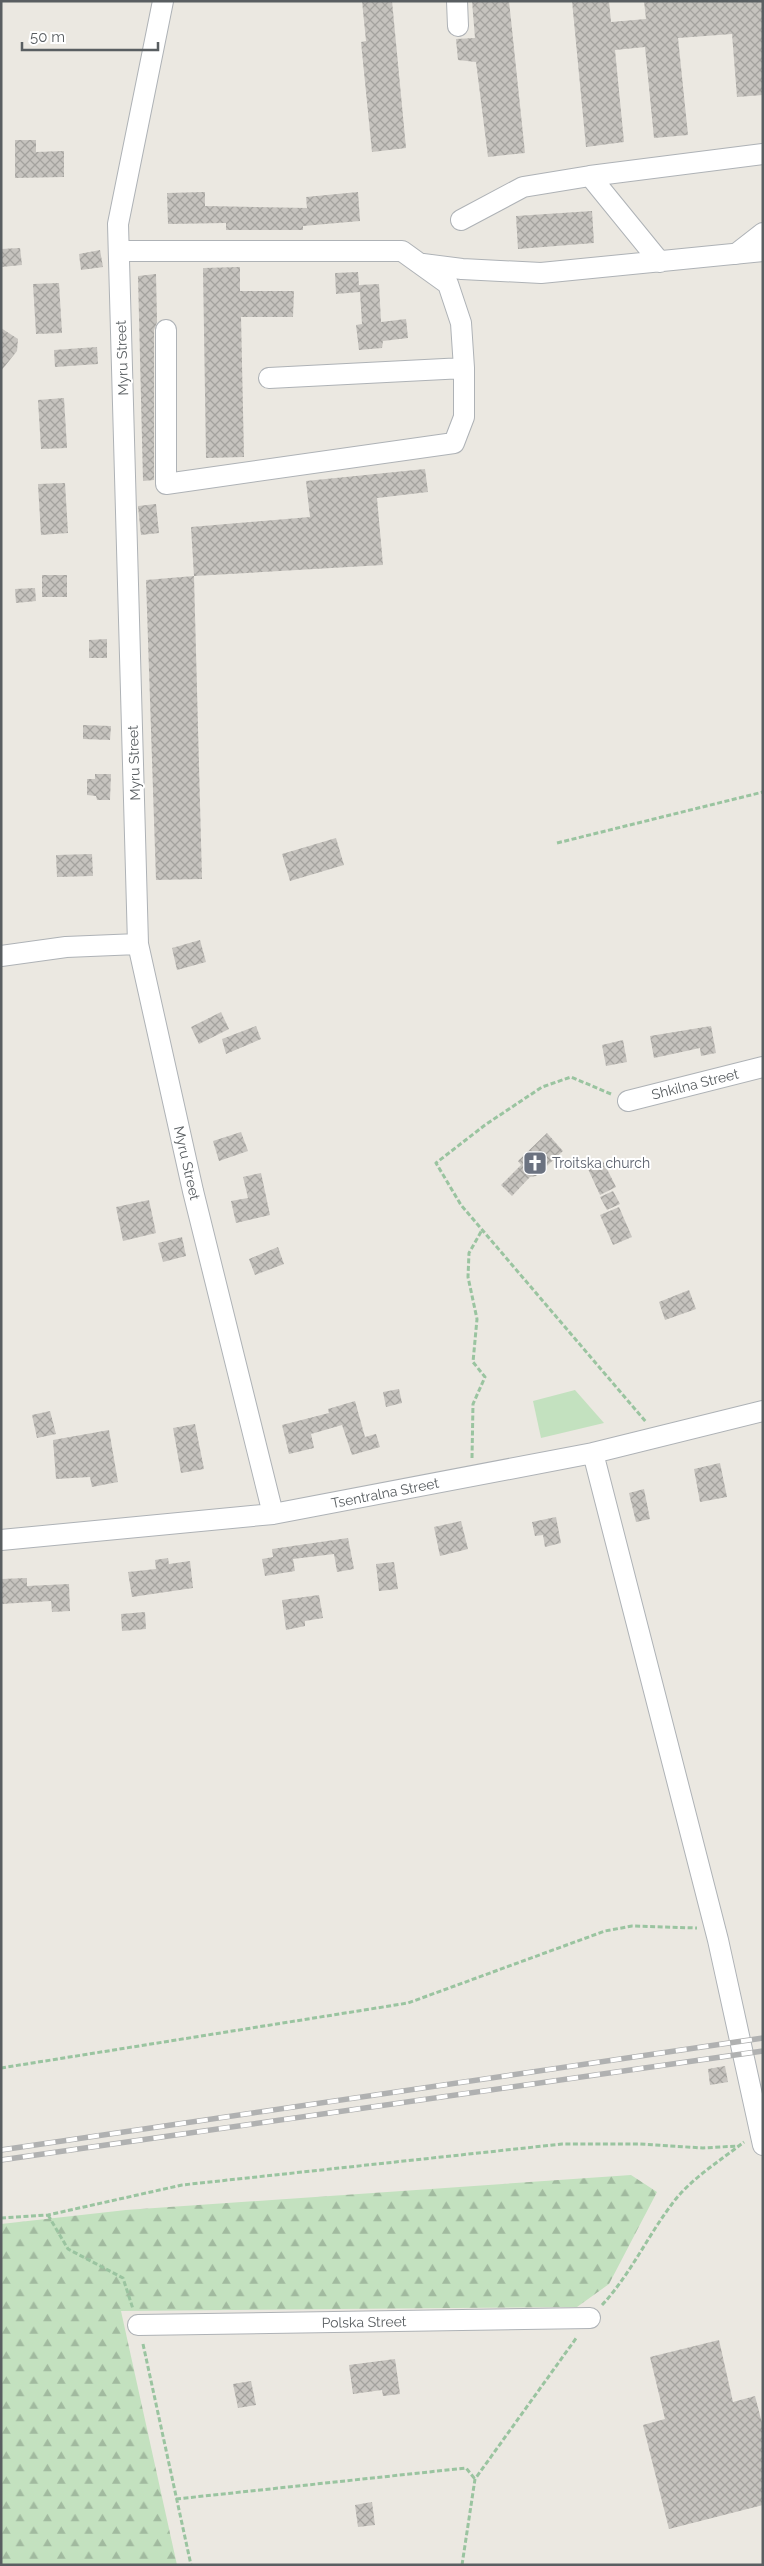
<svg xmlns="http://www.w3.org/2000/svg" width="764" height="2566" font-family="Raleway,sans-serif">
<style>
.forest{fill:url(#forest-firs)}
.green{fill:#c3e1bf}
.building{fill:url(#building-cross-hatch)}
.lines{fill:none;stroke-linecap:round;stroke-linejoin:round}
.minor-casing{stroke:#aeb2b6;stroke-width:22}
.path{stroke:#9ac4a0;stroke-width:3;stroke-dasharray:5 2.5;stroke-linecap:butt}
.minor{stroke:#fff;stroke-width:20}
.rail-casing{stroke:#b0b1b1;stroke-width:5.5}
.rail{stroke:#fff;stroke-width:4;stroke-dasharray:11;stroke-linecap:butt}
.labels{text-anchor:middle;stroke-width:4;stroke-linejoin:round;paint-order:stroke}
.street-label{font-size:14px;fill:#595e61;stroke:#fff}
.worship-label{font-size:14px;fill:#5b616d;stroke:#fff;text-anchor:start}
</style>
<defs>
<pattern id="forest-firs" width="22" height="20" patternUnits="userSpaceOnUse" patternTransform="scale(1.25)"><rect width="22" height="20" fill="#c3e1bf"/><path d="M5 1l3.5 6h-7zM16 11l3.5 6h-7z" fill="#a1ba9f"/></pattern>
<pattern id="building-cross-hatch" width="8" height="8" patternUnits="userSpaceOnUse" patternTransform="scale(1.25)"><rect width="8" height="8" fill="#c6c3be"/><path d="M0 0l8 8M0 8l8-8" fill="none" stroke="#a4a29e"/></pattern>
</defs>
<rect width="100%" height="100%" fill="#ebe8e1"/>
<path class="forest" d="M631,2175L657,2192L609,2284L577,2307L121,2311L177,2565H1V2224L126,2210Z"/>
<path class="green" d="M575,1390L604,1423L541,1438L533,1401Z"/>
<path class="building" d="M362,1H392L406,148L372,152L361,42L366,41Z
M472,1H509L525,153L488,157L476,62L458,60L456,39L475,38Z
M572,1H609L611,22L646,19L644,1H763V95L737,97L732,34L678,38L688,135L654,138L645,47L615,50L624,142L586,147Z
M15,140H36V152L64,151V177L15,178Z
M205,192V206L307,208L306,197L358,192L360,221L303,226V230H226V223L168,224L167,193Z
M592,211L594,243L518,249L516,216Z
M20,248L22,265L1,267V249Z
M100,250L103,267L81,270L79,254Z
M240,267V291H294L293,317H241L244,457L206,458L203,268Z
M358,272L359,285L379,284L381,322L406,319L408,338L383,341L382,348L359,350L356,325L362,324L360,292L336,294L335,273Z
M156,274L157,322L154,330V480L143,481L138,276Z
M59,283L62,333L36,334L33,284Z
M1,328L18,339L17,351L1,371Z
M97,347L98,364L55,367L54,350Z
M64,398L67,448L41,449L38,400Z
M425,469L428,492L377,498L383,565L194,576L191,527L310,517L306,481Z
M65,483L68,533L41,535L38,484Z
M156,504L159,533L141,535L138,506Z
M42,575H67V597H42Z
M194,576L202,879L156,880L146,580Z
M35,588L36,601L16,603L15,589Z
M107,639V658H89V640Z
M83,725L111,726L110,740L83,739Z
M95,774H111L110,800H97L96,796L87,795V779H95Z
M336,838L344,865L290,881L282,854Z
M92,854L93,876L57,877L56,855Z
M200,940L206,962L177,970L172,948Z
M221,1012L229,1029L199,1044L191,1027Z
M256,1026L261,1039L226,1054L222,1039Z
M711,1026L716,1053L701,1056L700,1048L654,1058L650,1036Z
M623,1040L627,1062L606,1066L602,1045Z
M241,1132L248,1151L219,1161L213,1141Z
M547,1133L563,1151L536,1176L530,1177L512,1196L501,1185L521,1165L518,1161Z
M603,1161L616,1187L600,1195L588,1169Z
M261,1173L270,1215L236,1223L231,1201L248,1198L243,1177Z
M613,1191L620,1204L607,1210L600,1197Z
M149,1200L156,1233L123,1241L116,1207Z
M619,1207L632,1237L613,1245L600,1215Z
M182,1237L186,1256L163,1262L158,1243Z
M278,1247L284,1264L255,1275L249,1259Z
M689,1290L696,1309L665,1320L659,1302Z
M399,1389L402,1403L386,1407L383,1392Z
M355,1401L365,1437L376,1434L380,1447L352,1455L342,1425L311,1434L314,1448L289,1454L282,1425L329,1413L328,1409Z
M50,1411L56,1434L37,1438L32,1415Z
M195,1424L204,1469L181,1473L173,1428Z
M109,1430L118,1482L92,1487L90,1477L56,1479L53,1440Z
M720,1463L727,1497L700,1502L694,1469Z
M644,1489L650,1519L636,1522L629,1493Z
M556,1517L561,1543L545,1547L543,1535L535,1536L532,1522Z
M461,1521L468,1549L440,1556L434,1527Z
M348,1538L354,1569L337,1572L334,1554L293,1559L295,1571L265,1576L262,1559L273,1557L272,1549Z
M168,1558L169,1564L190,1561L193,1588L132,1597L128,1572L156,1569L155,1560Z
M394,1562L398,1589L379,1591L376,1564Z
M27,1578V1586L69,1584L70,1611L52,1612L51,1601L1,1604V1579Z
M319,1595L323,1618L305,1621V1626L286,1630L282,1600Z
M145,1612L146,1629L122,1631L121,1614Z
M725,2066L728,2082L710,2085L708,2069Z
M719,2340L733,2402L755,2396L763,2427V2505L669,2529L643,2425L665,2419L650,2357Z
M395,2359L400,2394L383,2396L382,2390L353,2394L349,2365Z
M251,2381L256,2405L238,2408L233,2384Z
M372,2502L375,2525L358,2527L355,2505Z"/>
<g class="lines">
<g class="minor-casing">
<path id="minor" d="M163,1L118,224L138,944L193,1191L273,1514
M457,1L458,26
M461,220L523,187L590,176
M119,251H402L448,284L461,323L464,368L269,378
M736,254L763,233
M660,262L590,176L763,154
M423,264L462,269L541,273L763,251
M166,330V484L454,443L464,417V368
M1,956L66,947L138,944
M628,1101L763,1067
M593,1453L718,1940L763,2145
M1,1540L273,1514L593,1453L763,1411
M138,2325L590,2318"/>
</g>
<path class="path" d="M557,843L763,792
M611,1094L571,1077L542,1087L485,1125L436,1163L461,1205L646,1422
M472,1458L473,1404L485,1377L473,1362L477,1319L468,1277L469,1253L482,1230
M1,2068L408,2003L605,1931L632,1926L697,1928
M48,2215L68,2249L123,2278L133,2309
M1,2218L48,2215L182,2185L562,2144H640L703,2148L738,2146
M602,2305C630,2275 647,2237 672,2204C690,2179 720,2161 744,2142
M143,2344L191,2565
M176,2499L466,2468L475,2479
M462,2565L475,2479L577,2337"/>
<use href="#minor" class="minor"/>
<g class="rail-casing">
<path id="rail" d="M1,2150L763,2038
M1,2160L763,2051"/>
</g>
<use href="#rail" class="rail"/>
</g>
<defs>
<g id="church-square" transform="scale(1.25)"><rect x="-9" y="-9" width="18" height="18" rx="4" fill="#6b7280" stroke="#fff"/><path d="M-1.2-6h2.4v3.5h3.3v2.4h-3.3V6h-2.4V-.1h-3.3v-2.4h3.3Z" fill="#fff"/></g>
</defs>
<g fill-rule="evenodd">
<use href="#church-square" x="535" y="1163"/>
</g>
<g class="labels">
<g class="street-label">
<text transform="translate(122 358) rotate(-92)" y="5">Myru Street</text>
<text transform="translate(134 763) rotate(-92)" y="5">Myru Street</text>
<text transform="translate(695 1084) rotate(-14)" y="5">Shkilna Street</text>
<text transform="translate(187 1163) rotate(77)" y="5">Myru Street</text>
<text transform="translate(385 1493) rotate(-11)" y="5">Tsentralna Street</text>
<text transform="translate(364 2322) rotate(-1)" y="5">Polska Street</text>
</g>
<g class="worship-label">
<text x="552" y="1168">Troitska church</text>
</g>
</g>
<rect width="764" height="2566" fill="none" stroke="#595e61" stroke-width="5"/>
<path d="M22 42v8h136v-8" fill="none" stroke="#595e61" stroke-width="2.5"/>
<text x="30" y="42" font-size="15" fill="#595e61" stroke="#ffffff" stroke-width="4" paint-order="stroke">50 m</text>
</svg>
